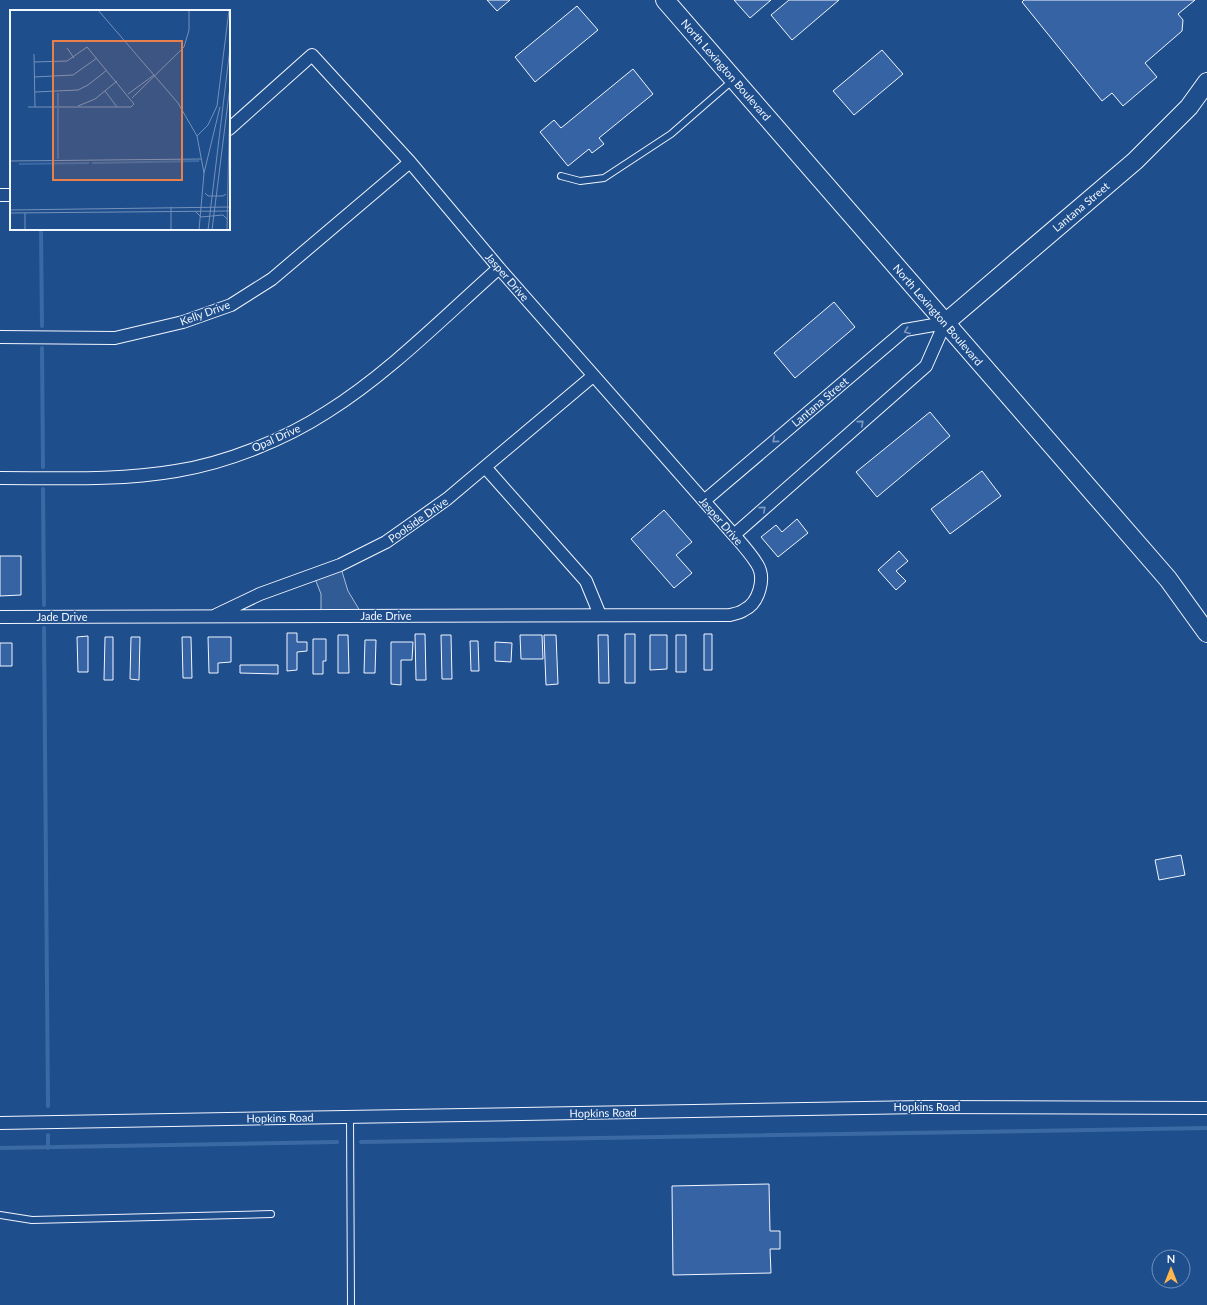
<svg xmlns="http://www.w3.org/2000/svg" width="1207" height="1305" font-family="Lato,sans-serif">
<style>
.parking{fill:#305b95;stroke:#a8bbd7}
.lines{fill:none;stroke-linecap:round;stroke-linejoin:round}
.stream{stroke:#3b69a3;stroke-width:4}
.building{fill:#3563a3;stroke:#f2f6ff}
.lane-casing{stroke:#f2f6ff;stroke-width:8}
.street-casing{stroke:#f2f6ff;stroke-width:14}
.secondary-casing{stroke:#f2f6ff;stroke-width:20}
.lane{stroke:#1f4e8c;stroke-width:6}
.street{stroke:#1f4e8c;stroke-width:12}
.secondary{stroke:#1f4e8c;stroke-width:18}
.oneway{stroke:#7e9ac0}
.labels{text-anchor:middle;stroke-width:3;stroke-linejoin:round;paint-order:stroke}
.street-label{font-size:11px;fill:#f2f6ff;stroke:#1f4e8c}
.inset-river{fill:none;stroke:#3b69a3;stroke-width:2}
.inset-road{fill:none;stroke:#7391ba;stroke-width:1}
.view{fill:#ea8049;fill-opacity:0.15;stroke:#ea8049;stroke-width:2}
.inset-edge{fill:none;stroke:#f2f6ff;stroke-width:2}
</style>
<rect width="100%" height="100%" fill="#1f4e8c"/>
<path class="parking" d="M340,565L348,591L363,616L321,617V594L314,576Z"/>
<g class="lines">
<path class="stream" d="M41,229L42,326
M42,348L43,467
M43,489L44,605
M44,628L48,1106
M48,1135V1148
M361,1142L1207,1128
M0,1148L337,1142"/>
</g>
<path class="building" d="M487,0H510L497,11Z
M734,0H771L750,18Z
M789,0H839L792,40L771,15Z
M1024,0H1195L1178,14L1183,20L1182,31L1145,63L1157,77L1123,106L1112,93L1102,101L1022,2Z
M577,6L598,30L535,82L515,57Z
M882,50L903,74L854,115L833,91Z
M633,69L653,94L599,138L604,144L592,153L589,149L568,166L540,132L554,120L561,128Z
M834,302L855,327L795,378L774,353Z
M930,412L950,436L877,497L856,472Z
M982,471L1001,496L950,534L931,509Z
M664,510L692,542L676,555L692,573L674,588L631,539Z
M797,519L808,533L778,557L761,537L776,525L782,532Z
M899,551L908,561L896,571L906,581L896,590L878,570Z
M0,556H21V595L0,596Z
M287,633H297V642H307V651L297,652V670L287,671Z
M415,634H425L426,680H416Z
M625,634H635V683H625Z
M704,634H712V670H704Z
M338,635H348L349,673H338Z
M441,635H451L452,679H442Z
M520,635H542L543,659H521Z
M544,635H556L558,684L546,685Z
M598,635H608L609,683H599Z
M650,635H667V669L650,670Z
M676,635H686V672H676Z
M88,636V672H78L77,637Z
M105,637H113V680H104Z
M131,637H140L139,680L130,679Z
M182,637H191L192,678H183Z
M208,637H231V662L218,663V673H209Z
M313,639H326V661H323V674H313Z
M365,640H376L375,673H364Z
M470,641H478L479,671H471Z
M391,642H413L412,660H401V685L391,684Z
M495,642L512,643L511,662L495,661Z
M0,643H12V666H0Z
M240,665H278V674L240,673Z
M1181,855L1185,875L1159,880L1155,860Z
M769,1184L770,1231H780V1249H770L771,1273L673,1275L672,1186Z"/>
<g class="lines">
<g class="lane-casing">
<path id="lane" d="M561,176L580,181L604,178L671,134L732,81
M350,1117L351,1305
M0,1215L32,1220L271,1214"/>
</g>
<g class="street-casing">
<path id="street" d="M0,195H11
M0,337L115,338L183,322L231,305L272,279L410,162
M485,467L586,581L600,615
M0,478C58,478 118,481 176,471C226,463 284,440 327,412C388,374 445,316 499,268
M704,501L905,330L945,323
M734,535L926,366L945,323
M216,615L260,594L340,565L386,542L447,499L593,376
M0,617L730,615C734,614 740,613 744,610C759,603 766,578 757,564C751,554 742,544 734,535L499,268L410,162L312,55L229,129
M0,1123L922,1107L1207,1108"/>
</g>
<g class="secondary-casing">
<path id="secondary" d="M665,0L1168,579L1207,633
M945,323L1135,161L1189,107L1207,82"/>
</g>
<use href="#lane" class="lane"/>
<use href="#street" class="street"/>
<use href="#secondary" class="secondary"/>
</g>
<defs><path id="oneway-chevron" d="M-2-3.5L2.5 0L-2 3.5" fill="none" stroke-width="1.6" stroke-linecap="round" stroke-linejoin="round"/></defs>
<g class="oneway">
<use href="#oneway-chevron" transform="translate(907 331) rotate(159)"/>
<use href="#oneway-chevron" transform="translate(861 423) rotate(-41)"/>
<use href="#oneway-chevron" transform="translate(775 440) rotate(140)"/>
<use href="#oneway-chevron" transform="translate(763 509) rotate(-41)"/>
</g>
<g class="labels">
<g class="street-label">
<text transform="translate(726 70) rotate(49)" y="4">North Lexington Boulevard</text>
<text transform="translate(1081 207) rotate(-40)" y="4">Lantana Street</text>
<text transform="translate(507 277) rotate(49)" y="4">Jasper Drive</text>
<text transform="translate(205 313) rotate(-20)" y="4">Kelly Drive</text>
<text transform="translate(938 315) rotate(49)" y="4">North Lexington Boulevard</text>
<text transform="translate(820 402) rotate(-40)" y="4">Lantana Street</text>
<text transform="translate(276 438) rotate(-24)" y="4">Opal Drive</text>
<text transform="translate(418 520) rotate(-35)" y="4">Poolside Drive</text>
<text transform="translate(721 521) rotate(49)" y="4">Jasper Drive</text>
<text x="386" y="620">Jade Drive</text>
<text x="62" y="621">Jade Drive</text>
<text x="927" y="1111">Hopkins Road</text>
<text transform="translate(603 1113) rotate(-1)" y="4">Hopkins Road</text>
<text transform="translate(280 1118) rotate(-1)" y="4">Hopkins Road</text>
</g>
</g>
<g transform="translate(10 10)">
<rect width="220" height="220" fill="#1f4e8c"/>
<path class="inset-river" d="M48,83V96M48,98V149M82,153L189,151M9,154L79,153"/>
<path class="inset-road" d="M88,0L168,93L187,126M57,38L64,48M24,44L25,97M24,67L63,65L87,48M95,81L107,97M25,82L68,80L78,75L97,60M118,84L144,65M122,88L174,37L179,20V0M68,96L85,89L107,71M18,97H121L124,94L77,37L57,51L24,52M219,126L220,94M0,151L191,149M194,163L210,97M195,183L198,186H213L216,184M161,197V220M0,200L220,197M185,201L191,207L213,205L217,209M0,203L220,201M15,203V220M189,220L194,163L187,126L198,115L207,96L219,0M198,220L220,38M202,220L220,76M217,220L219,125"/>
<path class="view" d="M43,31H172V170H43Z"/>
<rect width="220" height="220" class="inset-edge"/>
</g>
<g transform="translate(1171 1269)"><circle r="19" fill="#1f4e8c" stroke="#7391ba"/>
<path d="M0-3L7 15L0 10L-7 15Z" fill="#ffb74d"/>
<text y="-6" font-size="11" font-weight="bold" text-anchor="middle" fill="#f2f6ff">N</text>
</g>
</svg>
